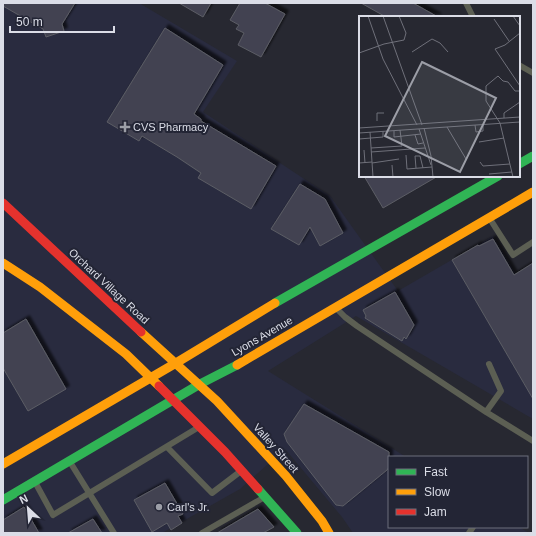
<svg xmlns="http://www.w3.org/2000/svg" width="536" height="536" font-family="Arial,sans-serif">
<style>
.built{fill:#292b3f}
.building{fill:#424351;stroke:#5c5d65;filter:url(#shadow)}
.lines{fill:none;stroke-linecap:round;stroke-linejoin:round}
.lane{stroke:#5c5f53;stroke-width:6}
.fast{stroke:#30b455;stroke-width:9}
.slow{stroke:#ff9f0a;stroke-width:9}
.jam{stroke:#e5322d;stroke-width:9}
.poi-dot{fill:#9c9ea7;stroke:#232535;stroke-width:1.5}
.labels{text-anchor:middle;stroke-width:4;stroke-linejoin:round;paint-order:stroke}
.poi-label{font-size:11px;fill:#dbdde7;stroke:#232535;text-anchor:start}
.street-label{font-size:11px;fill:#dbdde7;stroke:#232535}
.inset-road{fill:none;stroke:#6f707a;stroke-width:1}
.view{fill:#9c9ea7;fill-opacity:0.15;stroke:#9c9ea7;stroke-width:2}
.inset-edge{fill:none;stroke:#dbdde7;stroke-width:2}
</style>
<defs>
<filter id="shadow"><feDropShadow dx="3.5" dy="-3.5" stdDeviation="1" flood-color="#0009"/></filter>
</defs>
<rect width="100%" height="100%" fill="#272831"/>
<path class="built" d="M3,3H139L237,61L203,112L330,196L398,291L493,236L533,302V419L356,316L268,371L406,457H389V527H519L529,533H353L342,517L285,449L240,489L162,533H3Z"/>
<path class="building" d="M3,3H75L62,24L64,31L46,37L43,29L3,6Z
M179,3H211L203,17Z
M240,3H265L285,14L261,57L238,45L244,33L236,29L239,25L230,20Z
M361,3H413L438,17H386Z
M165,28L223,65L194,114L201,119V121L276,166L251,209L198,178L201,173L177,157L142,136L139,141L107,122Z
M364,176H438L383,208Z
M300,184L325,199L343,233L320,246L310,227L299,245L271,229Z
M493,239L514,275L533,263V399L452,260L478,245L479,246Z
M395,292L414,325L406,339L404,337L402,341L365,318L366,316L363,310Z
M26,319L66,389L28,411L3,368V333Z
M304,404L389,452V467L387,470L343,506L336,505L287,442L284,434Z
M165,483L183,514L178,516L182,523L171,530L167,523L152,532L134,500Z
M24,507L39,533H3V520Z
M258,509L274,527L263,533H217Z
M93,519L102,533H68Z"/>
<g class="lines">
<path class="lane" d="M466,3L473,17
M519,65L533,73
M490,219L513,255L533,242
M336,308L345,317L357,326L486,412L533,441
M486,412L501,391L489,364
M167,447L212,493L241,471
M70,462L114,533
M35,482L53,515L199,427
M202,533L263,498
M469,533L473,527"/>
<path class="fast" d="M519,164L533,156
M275,303L498,176
M258,489L297,533
M3,500L200,384L237,365"/>
<path class="slow" d="M3,263L40,287L126,354L159,386
M141,332L217,401L286,476L322,521L329,533
M237,365L533,192
M3,464L176,363L275,303"/>
<path class="jam" d="M3,203L141,332
M159,386L225,452L258,489"/>
</g>
<g class="poi-dot">
<path d="M123 121h4v4h4v4h-4v4h-4v-4h-4v-4h4z"/>
<circle cx="159" cy="507" r="4"/>
</g>
<g class="labels">
<g class="poi-label">
<text x="133" y="131">CVS Pharmacy</text>
<text x="167" y="511">Carl's Jr.</text>
</g>
<g class="street-label">
<text transform="translate(109 286) rotate(43)" y="4">Orchard Village Road</text>
<text transform="translate(262 336) rotate(-30)" y="4">Lyons Avenue</text>
<text transform="translate(276 448) rotate(48)" y="4">Valley Street</text>
</g>
</g>
<g transform="translate(359 16)">
<rect width="161" height="161" fill="#272831"/>
<path class="inset-road" d="M9,0L24,43L58,109M24,0L63,109M154,0L161,10M135,3L150,25M161,17L146,29L136,33L161,70M53,36L73,23L81,27L89,36M0,37L25,28L45,24L47,17L40,0M145,102V97L161,86M18,105V97H25M116,109L117,116L124,115V108M88,111L107,143M0,112L161,101M65,112L72,140L74,161M60,113L72,149M35,115V121L62,118M11,116L14,161M0,117L161,106M56,119L59,128L64,127M0,123L24,121V115M120,126L145,122M12,132L43,130L41,114M5,134L6,147M12,136L66,132M47,139L48,153L73,151M121,146L124,150L151,148M0,147L13,146M13,147L40,143M33,149L34,161M57,152L56,140H61L64,152M130,158L153,156M154,161L141,107L127,85V70L139,60L144,65L149,66L156,75H161"/>
<path class="view" d="M63,46L137,82L101,156L26,120Z"/>
<rect width="161" height="161" class="inset-edge"/>
</g>
<rect width="536" height="536" fill="none" stroke="#dbdde7" stroke-width="8"/>
<rect x="388" y="456" width="140" height="72" fill="#232535" stroke="#6d6f7c"/>
<rect x="396" y="469" width="20" height="6" fill="#30b455" stroke="#6d6f7c"/>
<text x="424" y="476" font-size="12" fill="#dbdde7">Fast</text>
<rect x="396" y="489" width="20" height="6" fill="#ff9f0a" stroke="#6d6f7c"/>
<text x="424" y="496" font-size="12" fill="#dbdde7">Slow</text>
<rect x="396" y="509" width="20" height="6" fill="#e5322d" stroke="#6d6f7c"/>
<text x="424" y="516" font-size="12" fill="#dbdde7">Jam</text>
<g transform="translate(28 508) rotate(334)" stroke="#232535" stroke-width="3" paint-order="stroke">
<path d="M0-3L7 15L0 10L-7 15Z" fill="#dbdde7"/>
<text y="-6" font-size="11" font-weight="bold" text-anchor="middle" fill="#dbdde7">N</text>
</g>
<path d="M10 26v6h104v-6" fill="none" stroke="#dbdde7" stroke-width="2"/>
<text x="16" y="26" font-size="12" fill="#dbdde7" stroke="#232535" stroke-width="3" paint-order="stroke">50 m</text>
</svg>
